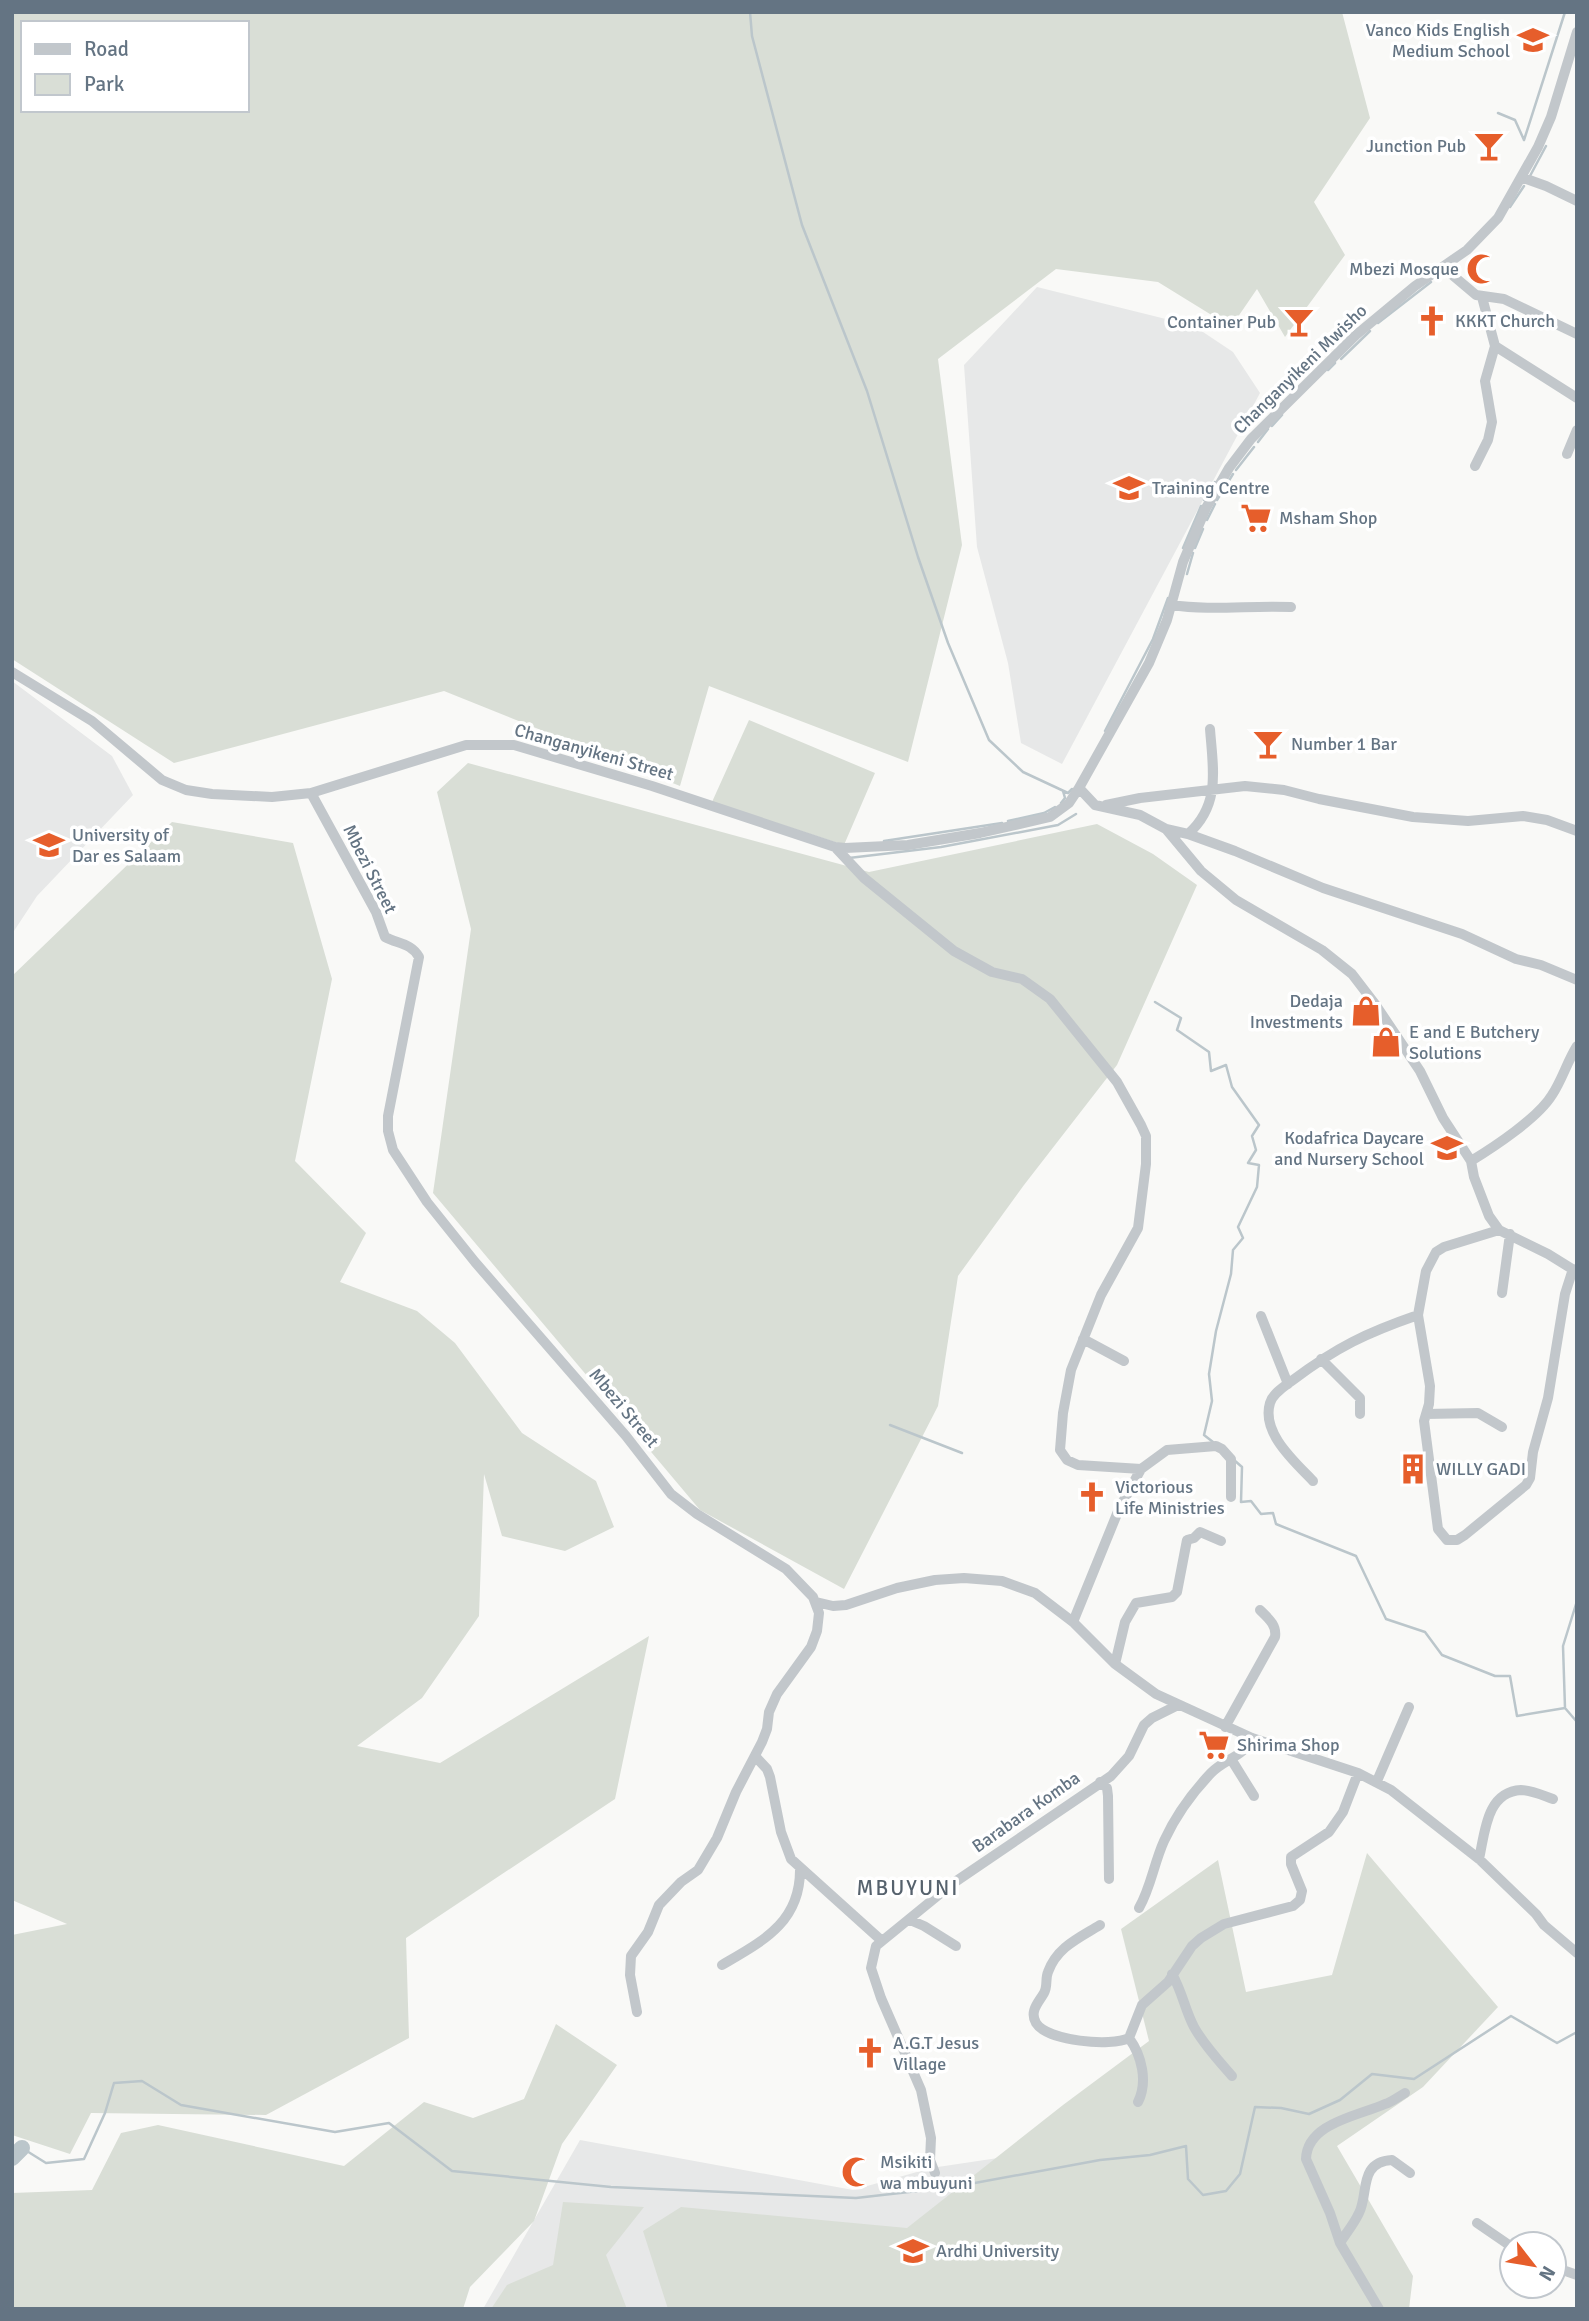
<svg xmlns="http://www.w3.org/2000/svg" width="1589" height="2321" font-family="Signika,sans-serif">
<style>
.built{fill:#e7e8e8}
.green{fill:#d9ded6;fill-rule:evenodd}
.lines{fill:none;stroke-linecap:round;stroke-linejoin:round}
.stream{stroke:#bbc6cb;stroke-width:2.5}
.river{stroke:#bbc6cb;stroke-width:16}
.minor{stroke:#c2c7cb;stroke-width:10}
.labels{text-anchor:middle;stroke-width:7;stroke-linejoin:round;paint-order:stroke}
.poi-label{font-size:18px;fill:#647483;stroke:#fff;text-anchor:start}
.street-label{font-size:18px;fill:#647483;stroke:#fff}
.quarter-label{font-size:21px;letter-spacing:2px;fill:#56626d;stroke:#fff}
</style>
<rect width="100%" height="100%" fill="#f9f9f7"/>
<path class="built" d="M1037,287L1194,326L1233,352L1260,393L1062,764L1021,743L1008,663L977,547L964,365Z
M12,681L112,756L133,795L37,896L12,934Z
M580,2140L853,2190L931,2168L1066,2148L1329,2309H483Z"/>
<path class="green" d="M12,12H1342L1370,118L1314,202L1345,255L1285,337L1257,289L1231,327L1158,282L1056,269L938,359L962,545L908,762L709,686L680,786L444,691L174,763L12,659ZM23,23H247V110H23Z
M749,720L875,773L844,845L712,802Z
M468,763L869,872L1097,824L1153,854L1197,885L1117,1065L1024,1185L958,1276L938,1406L844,1589L700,1510L433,1193L471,929L437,792Z
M172,822L293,843L332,979L295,1161L366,1233L340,1282L417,1311L455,1343L522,1433L596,1481L614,1527L565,1551L502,1536L484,1474L479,1616L422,1698L357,1746L440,1763L649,1636L615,1799L406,1938L409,2038L266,2115L91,2113L70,2154L12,2135V1935L67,1924L12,1900V976Z
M1367,1853L1498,2007L1423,2087L1337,2146L1413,2276L1409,2309H668L643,2231L681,2207L907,2228L1063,2105L1149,2041L1121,1929L1218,1860L1246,1992L1332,1975Z
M556,2024L617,2065L562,2144L534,2221L470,2287L463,2309H12V2193L92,2190L121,2133L158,2125L344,2166L424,2102L473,2118L524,2099Z
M563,2202L644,2207L606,2255L627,2309H491L507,2285L553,2265Z"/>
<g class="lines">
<path class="stream" d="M750,12L752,36L802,225L867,391L918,557L948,643L989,740L1023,772L1068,793L1072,789
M1498,113L1515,120L1524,140
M1524,140L1565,12
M1530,176L1546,146
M1510,207L1524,186
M1378,323L1431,282
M1341,359L1370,331
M1328,370L1335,363
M1272,426L1282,415
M1258,442L1268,429
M1236,470L1254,447
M1204,500L1215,482
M1217,500L1233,474
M1207,520L1215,504
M1183,548L1201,506
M1195,548L1203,529
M1187,574L1193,553
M1105,731L1153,639L1168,598
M1061,803L1065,798L1063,791
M1008,821L1044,813L1055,807
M884,841L1002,823
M849,858L941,847L1058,825L1076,814
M1155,1002L1181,1018L1177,1030L1209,1052L1211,1071L1226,1065L1232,1087L1259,1125L1252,1136L1256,1150L1248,1163L1259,1165L1257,1187L1238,1227L1243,1238L1233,1250L1231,1274L1216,1331L1209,1374L1212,1401L1204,1435L1213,1442
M890,1425L962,1453
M1234,1460L1242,1467L1241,1502L1251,1501L1261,1514L1273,1513L1276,1524L1356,1556L1386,1619L1425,1632L1442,1655L1495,1676H1510L1517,1716L1565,1708L1577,1722
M1565,1708L1563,1646L1577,1601
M22,2148L46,2163L84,2159L105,2113L114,2083L142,2081L181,2105L335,2132L389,2123L452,2171L611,2187L856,2198L953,2187L1100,2160L1150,2155L1186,2146L1188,2179L1203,2195L1226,2191L1240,2174L1255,2107L1281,2108L1309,2114L1340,2100L1372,2074L1414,2079L1511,2016L1557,2043L1577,2032"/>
<path class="river" d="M12,2158L22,2148"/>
<path class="minor" d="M1521,177L1546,186L1577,201
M1444,268L1476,295L1504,299L1577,334
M1495,346L1577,398
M1567,454L1577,430
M1475,466L1488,440L1492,422L1485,381L1495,346L1482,297
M1171,605C1212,611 1251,605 1291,607
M12,672L92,721L162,780L186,790L212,794L272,797L311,793L466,745H514L652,786L835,847L845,848L908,845L980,833L1050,817L1069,803L1079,788L1149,663L1167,620L1183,562L1206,508L1229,468L1251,439L1356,335L1415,286L1467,250L1498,218L1538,147L1551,117L1577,32
M1079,788L1095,805L1140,815L1166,829L1201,871L1236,900L1322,950L1352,974L1375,1004L1420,1071L1443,1118L1471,1161L1474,1177L1489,1216L1499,1230L1548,1254L1577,1272
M311,793L376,912L385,937C398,944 411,943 419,957L388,1116V1131L393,1150L427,1202L475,1262L626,1436L671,1494L697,1514L786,1569L813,1597L819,1613L817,1631L811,1647L777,1694L769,1712L767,1729L762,1742L736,1792L717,1838L698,1870L681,1882L659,1905L648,1932L631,1956L630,1975L637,2012
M1106,805L1140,798L1245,786L1284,790L1319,799L1413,817L1468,821L1523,816L1547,820L1577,831
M1166,829L1188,834L1235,851L1323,888L1462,934L1516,959L1541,965L1577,980
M1188,834C1221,805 1213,769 1210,729
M835,847L864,878L954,951L992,972L1022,979L1050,999L1117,1082L1141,1125L1146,1136V1164L1138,1228L1101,1295L1071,1370L1063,1413L1060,1450L1067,1460L1078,1465L1141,1469
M1471,1161C1494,1147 1538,1118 1552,1095C1562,1080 1567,1062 1577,1046
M1499,1230L1444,1247L1436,1252L1426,1271L1418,1315L1430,1386L1429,1404L1424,1421L1438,1529L1447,1540H1457L1465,1535L1526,1485L1530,1478L1533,1452L1548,1398L1565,1294L1573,1269
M1502,1293L1510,1234
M1261,1316L1288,1384
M1083,1339L1124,1361
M1321,1359L1360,1398V1414
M1426,1414L1478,1413L1502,1427
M1313,1481C1295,1462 1261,1433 1270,1403C1273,1393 1285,1386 1293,1380C1337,1347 1366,1333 1418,1315
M816,1602L833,1606L846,1605L897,1588L935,1580L964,1578L1002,1581L1035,1593L1073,1622L1115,1664L1156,1694L1252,1738L1358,1773L1391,1790L1479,1859L1536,1914L1544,1925L1577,1953
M1073,1622L1119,1509L1141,1469L1167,1450L1216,1446L1222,1449L1231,1459V1497
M1115,1664L1125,1622L1136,1603L1172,1597L1177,1592L1187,1540L1194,1538L1200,1532L1221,1541
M1225,1727L1275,1637C1277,1625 1268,1618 1260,1610
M755,1756L767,1769L770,1777L781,1832L791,1859L882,1941
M1231,1759L1254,1796
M1377,1781L1409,1707
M1100,1782L1107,1788L1108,1796L1109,1879
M1479,1859C1485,1833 1486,1792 1521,1790C1532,1790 1544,1796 1553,1799
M1139,1908C1151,1887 1154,1863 1164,1841C1175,1817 1193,1792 1211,1773C1224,1759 1244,1757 1252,1738
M910,1920L924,1926L956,1946
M1100,1925C1079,1938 1057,1947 1048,1972C1045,1979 1048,1986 1044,1993C1039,2002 1029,2011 1036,2023C1047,2041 1111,2047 1129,2038L1142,2005L1168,1982L1192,1946L1201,1938L1224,1924L1293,1906L1300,1900L1302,1891L1291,1864V1857L1329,1832L1343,1812L1358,1773
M722,1965C763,1941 801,1922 800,1868
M1172,1974C1182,1991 1185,2010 1194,2027C1204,2045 1219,2061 1232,2076
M1129,2038C1142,2056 1148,2082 1138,2102
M935,2173L930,2160L931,2138L921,2090L881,1998L871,1968L876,1946L952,1884L1111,1776L1129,1756L1144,1725L1152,1718L1178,1705
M1477,2223L1512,2247
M1340,2243C1346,2233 1354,2224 1359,2213C1369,2194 1358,2162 1392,2160L1410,2173
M1554,2267L1577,2275
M1379,2309L1340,2243L1330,2213L1306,2159C1307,2123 1358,2116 1385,2104C1392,2102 1398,2097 1405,2093"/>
</g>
<defs>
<g id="school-bare" transform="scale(2.415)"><path d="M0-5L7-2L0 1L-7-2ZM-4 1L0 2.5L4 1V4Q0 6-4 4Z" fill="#e65e2b" stroke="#fff" stroke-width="2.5" paint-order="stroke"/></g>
<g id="bar-bare" transform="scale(2.415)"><path d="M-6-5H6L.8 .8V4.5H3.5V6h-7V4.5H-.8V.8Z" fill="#e65e2b" stroke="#fff" stroke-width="2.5" paint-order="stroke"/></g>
<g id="mosque-bare" transform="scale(2.415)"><path d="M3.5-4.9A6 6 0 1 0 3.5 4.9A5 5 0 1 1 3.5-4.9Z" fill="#e65e2b" stroke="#fff" stroke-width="2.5" paint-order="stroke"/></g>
<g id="church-bare" transform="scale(2.415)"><path d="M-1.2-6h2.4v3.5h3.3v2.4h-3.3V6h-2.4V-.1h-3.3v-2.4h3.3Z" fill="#e65e2b" stroke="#fff" stroke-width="2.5" paint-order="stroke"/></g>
<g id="supermarket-bare" transform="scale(2.415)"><path d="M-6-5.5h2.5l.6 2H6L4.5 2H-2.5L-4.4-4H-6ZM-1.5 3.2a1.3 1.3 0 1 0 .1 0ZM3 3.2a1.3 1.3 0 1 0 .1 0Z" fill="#e65e2b" stroke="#fff" stroke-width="2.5" paint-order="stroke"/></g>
<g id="university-bare" transform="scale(2.415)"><path d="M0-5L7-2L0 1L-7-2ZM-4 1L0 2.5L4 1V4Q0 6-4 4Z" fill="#e65e2b" stroke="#fff" stroke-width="2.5" paint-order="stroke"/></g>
<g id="shop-bare" transform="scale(2.415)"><path d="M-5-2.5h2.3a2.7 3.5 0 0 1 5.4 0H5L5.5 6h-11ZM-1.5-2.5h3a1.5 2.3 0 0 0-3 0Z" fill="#e65e2b" stroke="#fff" stroke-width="2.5" paint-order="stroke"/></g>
<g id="building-bare" transform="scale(2.415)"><path d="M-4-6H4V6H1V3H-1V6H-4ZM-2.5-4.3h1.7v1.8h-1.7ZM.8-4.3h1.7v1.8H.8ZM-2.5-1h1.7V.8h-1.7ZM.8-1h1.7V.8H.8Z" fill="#e65e2b" stroke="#fff" stroke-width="2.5" paint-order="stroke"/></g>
</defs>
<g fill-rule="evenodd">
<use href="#school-bare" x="1533" y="40"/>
<use href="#bar-bare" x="1489" y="146"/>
<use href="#mosque-bare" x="1482" y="269"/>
<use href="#church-bare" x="1432" y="321"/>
<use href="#bar-bare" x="1299" y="322"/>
<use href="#school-bare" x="1129" y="488"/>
<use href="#supermarket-bare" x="1256" y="518"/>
<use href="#bar-bare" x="1268" y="744"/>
<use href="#university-bare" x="49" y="845"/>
<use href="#shop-bare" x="1366" y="1011"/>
<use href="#shop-bare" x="1386" y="1042"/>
<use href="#school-bare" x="1447" y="1148"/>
<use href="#building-bare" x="1413" y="1469"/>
<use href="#church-bare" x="1092" y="1497"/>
<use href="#supermarket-bare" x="1214" y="1745"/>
<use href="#church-bare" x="870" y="2053"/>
<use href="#mosque-bare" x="857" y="2172"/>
<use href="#university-bare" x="913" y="2251"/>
</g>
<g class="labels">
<g class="poi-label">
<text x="1510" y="36" text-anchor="end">Vanco Kids English<tspan x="1510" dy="21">Medium School</tspan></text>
<text x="1466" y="152" text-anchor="end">Junction Pub</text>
<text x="1459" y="275" text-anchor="end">Mbezi Mosque</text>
<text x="1455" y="327">KKKT Church</text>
<text x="1276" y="328" text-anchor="end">Container Pub</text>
<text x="1152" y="494">Training Centre</text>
<text x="1279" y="524">Msham Shop</text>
<text x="1291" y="750">Number 1 Bar</text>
<text x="72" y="841">University of<tspan x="72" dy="21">Dar es Salaam</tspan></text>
<text x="1343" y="1007" text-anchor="end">Dedaja<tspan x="1343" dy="21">Investments</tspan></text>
<text x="1409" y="1038">E and E Butchery<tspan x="1409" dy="21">Solutions</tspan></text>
<text x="1424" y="1144" text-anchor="end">Kodafrica Daycare<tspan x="1424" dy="21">and Nursery School</tspan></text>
<text x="1436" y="1475">WILLY GADI</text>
<text x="1115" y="1493">Victorious<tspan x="1115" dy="21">Life Ministries</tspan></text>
<text x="1237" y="1751">Shirima Shop</text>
<text x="893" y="2049">A.G.T Jesus<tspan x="893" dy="21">Village</tspan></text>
<text x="880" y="2168">Msikiti<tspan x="880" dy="21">wa mbuyuni</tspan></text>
<text x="936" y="2257">Ardhi University</text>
</g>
<g class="street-label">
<text transform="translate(1300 369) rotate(-44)" y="6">Changanyikeni Mwisho</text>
<text transform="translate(594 752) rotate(16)" y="6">Changanyikeni Street</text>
<text transform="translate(370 869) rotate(63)" y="6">Mbezi Street</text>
<text transform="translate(624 1408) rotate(50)" y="6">Mbezi Street</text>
<text transform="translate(1026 1812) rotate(-35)" y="6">Barabara Komba</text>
</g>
<g class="quarter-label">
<text x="908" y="1895">MBUYUNI</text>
</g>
</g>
<rect width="1589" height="2321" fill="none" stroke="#647483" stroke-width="28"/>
<rect x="21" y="21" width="228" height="91" fill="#ffffff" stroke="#c1c7cd" stroke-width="2"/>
<rect x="35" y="44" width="35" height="10" fill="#c2c7cb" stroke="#c1c7cd" stroke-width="2"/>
<text x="84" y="56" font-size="21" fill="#647483">Road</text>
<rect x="35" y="74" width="35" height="21" fill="#d9ded6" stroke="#c1c7cd" stroke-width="2"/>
<text x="84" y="91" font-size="21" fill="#647483">Park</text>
<g transform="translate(1533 2265) rotate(121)"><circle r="33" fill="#ffffff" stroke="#c1c7cd" stroke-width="2"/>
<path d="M0-5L12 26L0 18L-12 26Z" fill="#e65e2b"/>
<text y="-10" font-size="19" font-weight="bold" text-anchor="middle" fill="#647483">N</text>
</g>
</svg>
